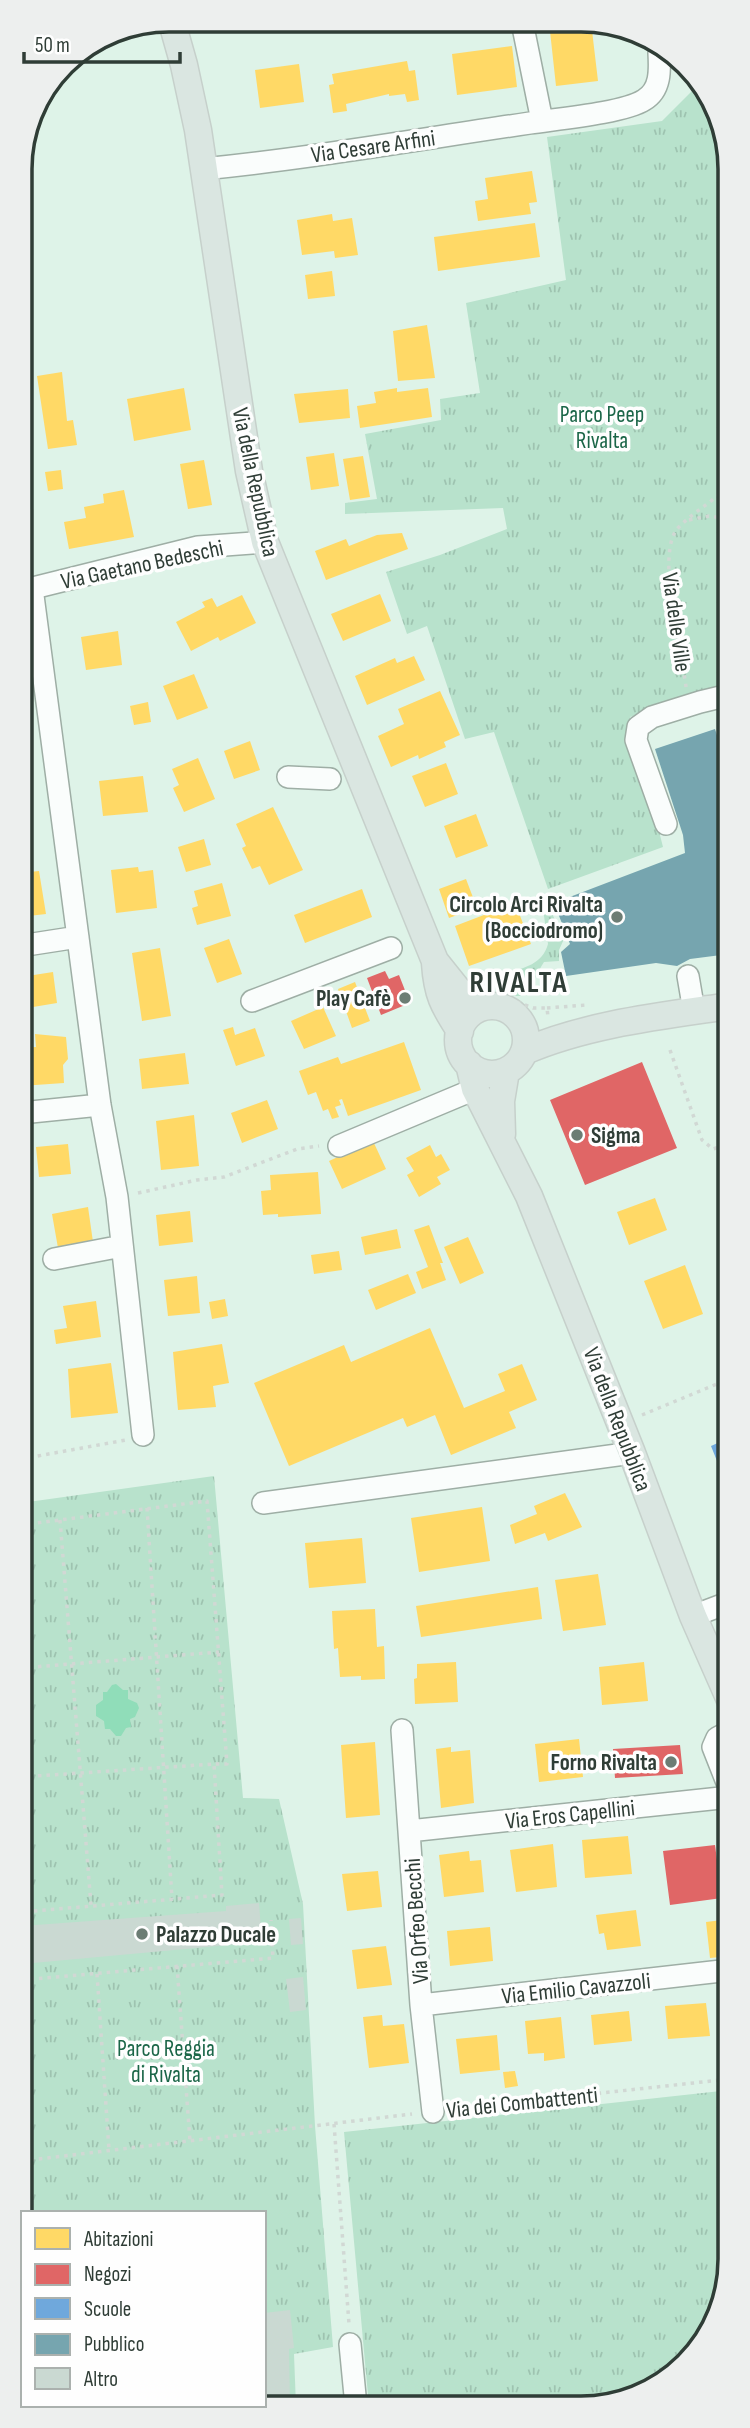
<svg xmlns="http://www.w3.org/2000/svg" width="750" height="2428" font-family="'Sofia Sans Condensed',sans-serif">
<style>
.grass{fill:url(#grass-tufts)}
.water{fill:#90ddb9}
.homes{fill:#ffd966}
.shops{fill:#e06666}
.schools{fill:#6fa8dc}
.public{fill:#76a5af}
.building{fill:#cad9d2}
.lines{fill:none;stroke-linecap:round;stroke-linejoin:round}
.minor-casing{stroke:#9eaea5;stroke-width:24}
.major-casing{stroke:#c6d0cb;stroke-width:29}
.path{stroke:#d1d8d4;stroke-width:3.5;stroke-dasharray:3.5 5;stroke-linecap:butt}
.minor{stroke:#fafdfc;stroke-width:21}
.major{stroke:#dae6e1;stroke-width:26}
.poi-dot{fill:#6c7d74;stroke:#fefefe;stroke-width:2.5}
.labels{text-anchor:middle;stroke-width:7;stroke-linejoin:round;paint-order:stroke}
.street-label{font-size:23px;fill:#2f3d36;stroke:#fefefe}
.park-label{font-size:23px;fill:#1b6648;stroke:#fefefe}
.poi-label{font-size:23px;font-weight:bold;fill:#2f3d36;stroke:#fefefe;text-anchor:end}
.district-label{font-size:30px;font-weight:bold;letter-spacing:2px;fill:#2f3d36;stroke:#fefefe}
.rim{fill:none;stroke:#2f3d36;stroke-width:3.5}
</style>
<defs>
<pattern id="grass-tufts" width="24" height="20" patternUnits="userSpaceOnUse" patternTransform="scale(1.75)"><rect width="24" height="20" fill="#b8e2cc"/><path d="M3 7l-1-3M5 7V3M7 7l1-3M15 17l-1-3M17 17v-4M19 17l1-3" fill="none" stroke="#9ec3b0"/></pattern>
</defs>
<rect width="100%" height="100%" fill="#def3e8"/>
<path class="grass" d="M695,77L728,140L729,684L630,717L663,847L548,889L494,732L465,739L427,626L407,634L386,572L440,555L507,529L503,508L345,514V503L377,499L365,434L441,420L440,399L480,393L466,303L566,280L547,137L662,121L695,88Z
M545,899L564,939L559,950V961L544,962C536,974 533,988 520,996H506L497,989L499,978C517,967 541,969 548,944L542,902Z
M214,1476L243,1798L279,1799L303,1904L315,2126L333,2347L294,2354L296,2406L138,2405H264V2213H23L22,2288L21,1503Z
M730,2090V2268L693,2358L610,2406H369L344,2132Z"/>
<path class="water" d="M116,1684L123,1690H128V1699L137,1703L139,1708L135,1717L130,1719L131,1727L126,1728L121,1736H116L110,1729H105L104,1721L96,1716V1705L103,1700V1692H107L112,1685Z"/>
<path class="homes" d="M549,22H591L598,81L556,86Z
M512,46L517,87L457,95L452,54Z
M407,61L409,71L415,70L419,100L407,102L405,94L389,96V94L346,104L347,111L333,113L329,85L334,84L332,74Z
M299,64L304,102L260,108L255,70Z
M532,171L537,202L529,203L531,214L478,221L475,201L488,199L485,178Z
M332,214L333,221L352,218L358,255L335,258L334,251L302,255L297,220Z
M535,223L540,257L438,271L434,237Z
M332,271L335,296L308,299L305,275Z
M427,325L435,378L398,381L393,331Z
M62,372L67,421L73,420L77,445L48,449L37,376Z
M184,388L191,430L134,441L127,399Z
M397,388V392L428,388L432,417L360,428L357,406L376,403L374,392Z
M348,389L350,418L299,423L294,394Z
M334,453L339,486L311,490L306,457Z
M363,456L370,497L350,500L343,459Z
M204,460L212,505L188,509L180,464Z
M61,470L63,489L48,491L45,472Z
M124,490L134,537L69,549L64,522L86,518L84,507L104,503L103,494Z
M402,533L408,549L326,580L315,551L346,539L349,546L377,535Z
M380,594L391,621L343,641L331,614Z
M242,595L256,623L220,641L218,637L191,651L176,622L205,607L202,602L212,598L217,607Z
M118,631L122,665L86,670L81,637Z
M414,656L425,680L367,705L355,676L395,658L397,663Z
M194,674L208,708L177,720L163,686Z
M440,691L460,735L444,742L446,747L419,759L418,755L391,767L378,736L404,724L398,709Z
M148,702L151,722L134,725L130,706Z
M250,741L260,770L234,779L224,751Z
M198,758L215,799L184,812L173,788L179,785L172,769Z
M446,763L458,794L425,807L412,776Z
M143,776L148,812L103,816L99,781Z
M273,807L303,870L269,885L260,866L252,869L242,848L246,846L236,824Z
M476,814L488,846L456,858L444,826Z
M204,839L211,865L186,872L178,847Z
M138,867L139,872L153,870L157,908L116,913L111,870Z
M39,871L46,914L20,917V873Z
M466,879L477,908L449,918L439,889Z
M222,883L231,916L197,925L192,908L198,906L194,891Z
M362,889L372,917L305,943L294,915Z
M517,908L531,944L469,966L455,926L497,910L499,915Z
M229,939L242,974L217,983L204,948Z
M160,948L171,1016L142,1021L132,953Z
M53,972L57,1003L21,1009V977Z
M355,982L370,1021L352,1028L338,989Z
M323,1007L336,1036L304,1049L291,1021Z
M233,1027L235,1035L255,1028L265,1056L236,1066L223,1030Z
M35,1034L66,1037L68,1059L63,1065L64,1083L21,1086V1048L36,1047Z
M404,1042L421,1090L348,1116L342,1099L339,1100L341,1105L335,1107L339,1117L332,1119L328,1109L323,1111L316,1092L308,1095L299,1071L338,1057L341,1064Z
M185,1053L189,1084L142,1089L139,1059Z
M267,1100L278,1129L242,1143L231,1113Z
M194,1115L199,1166L161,1170L156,1121Z
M373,1141L386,1169L342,1189L329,1161Z
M68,1144L71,1174L39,1177L36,1147Z
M430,1145L436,1157L441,1154L450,1170L437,1177L441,1184L419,1197L407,1175L414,1171L406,1158Z
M318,1172L321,1214L278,1217V1214L263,1215L261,1191L271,1190L270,1175Z
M655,1198L667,1230L629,1245L617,1212Z
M88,1207L93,1242L58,1248L52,1214Z
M190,1211L193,1242L159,1246L156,1215Z
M429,1225L443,1263H440L446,1280L422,1289L416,1272L428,1267L414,1230Z
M397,1229L401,1248L365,1255L361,1237Z
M468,1237L484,1273L460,1284L444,1247Z
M729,1249V1280L719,1253Z
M339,1251L342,1270L314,1274L311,1255Z
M685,1265L703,1314L663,1329L644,1281Z
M408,1274L416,1293L376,1310L368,1290Z
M197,1276L200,1313L168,1316L164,1280Z
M225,1299L228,1316L212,1319L209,1302Z
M96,1301L101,1337L56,1344L54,1330L67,1328L63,1306Z
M430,1328L464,1408L505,1391L498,1374L522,1364L537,1400L509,1412L516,1428L451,1455L435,1415L407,1427L403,1418L289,1466L254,1383L344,1345L351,1362Z
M222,1344L229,1383L213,1386L216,1407L178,1410L173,1352Z
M111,1363L118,1413L71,1418L68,1369Z
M565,1493L582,1527L548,1541L545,1533L515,1544L510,1525L537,1514L534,1506Z
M482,1507L490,1561L419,1572L411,1518Z
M362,1538L366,1583L309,1588L305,1543Z
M598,1574L606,1625L563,1631L555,1580Z
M538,1587L542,1619L421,1637L416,1606Z
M375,1609L377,1647L384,1646L385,1679L361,1680V1676L340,1677L338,1648L334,1649L332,1611Z
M456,1662L458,1702L415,1704L414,1679L417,1678V1664Z
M644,1662L648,1701L602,1705L599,1667Z
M579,1739L583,1777L539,1782L535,1744Z
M375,1742L380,1815L346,1818L341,1745Z
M451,1747V1752L470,1750L474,1803L441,1808L436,1749Z
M628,1836L632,1874L585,1878L582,1840Z
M553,1844L557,1887L516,1892L510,1850Z
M469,1851L470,1861L481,1860L484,1892L444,1897L439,1855Z
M378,1871L382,1907L347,1911L342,1874Z
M636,1910L641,1946L607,1950L604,1933L599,1934L596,1915Z
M730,1919V1956L710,1958L706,1922Z
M490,1927L493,1961L450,1966L447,1931Z
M386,1946L392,1985L357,1989L352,1950Z
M706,2003L710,2036L668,2039L665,2006Z
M629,2011L632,2041L594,2045L591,2015Z
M382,2015L383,2026L404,2024L409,2063L369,2068L363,2017Z
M561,2017L565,2058L544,2061V2053L528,2054L525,2021Z
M497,2035L500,2070L460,2074L456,2039Z
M515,2071L518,2086L505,2088L503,2072Z"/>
<path class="shops" d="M385,971L389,979L399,975L410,1003L381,1015L367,978Z
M642,1062L677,1148L585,1185L550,1100Z
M680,1745L683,1774L615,1778L613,1749Z
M715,1845L722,1898L670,1905L663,1851Z"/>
<path class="schools" d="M729,1438L730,1491H729L711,1446Z"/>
<path class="public" d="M715,729L729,772V954L690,959L677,966L656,963L566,976L561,952L570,944L554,903L685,853L683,835L655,749Z"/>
<path class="building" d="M259,1903L262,1942L22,1964V1926L226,1911V1906Z
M301,1918L303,1944L291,1945L289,1919Z
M303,1977L306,2010L290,2012L286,1979Z
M290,2310L294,2348L289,2349L290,2406H264V2313Z"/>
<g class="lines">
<g class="minor-casing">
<path id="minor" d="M522,22L542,121
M203,169C313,158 421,139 530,123C556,119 624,113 644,100C661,90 660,70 659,53
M32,588L100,1105L117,1197L143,1435
M21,591L198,547L265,542
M288,777L330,779
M666,824L636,740L638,727L652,717L700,702L729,695
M20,946L78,937
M688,976L694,1011
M252,1001L391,948
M21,1113L100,1105
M339,1146L475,1089
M54,1259L122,1246
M263,1503L632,1453
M693,1616L730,1602
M402,1730L421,2005L433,2112
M730,1731L717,1738L713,1747L730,1790
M409,1831L730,1797
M421,2005L730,1970
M350,2344L356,2406"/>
</g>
<g class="major-casing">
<path id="major" d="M171,19L184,65L198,130L249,471L265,542L435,961L459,991L488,1006
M435,963C437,994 443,1005 460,1031
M458 1040a34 34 0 1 1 68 0a34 34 0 1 1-68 0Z
M525,1051C588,1024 661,1016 729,1006
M469,1064L475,1089L529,1196L632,1453L693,1616L730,1700
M502,1134L501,1101L506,1071"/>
</g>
<path class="path" d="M728,283L723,317L728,366
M689,520L709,516L728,519
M686,687C682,652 655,553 678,528C693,512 713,502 728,486
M509,999L533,1008H547L548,1017
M547,1008L586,1005
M670,1050L702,1140L713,1149L729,1144
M138,1193L197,1180L224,1177L297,1149L319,1146
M642,1415L729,1379
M21,1459L126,1440
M147,1508L172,1899
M60,1520L91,1905
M21,1525L207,1501L227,1764H214
M21,1668L219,1652
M21,1777L214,1764L222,1895L22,1912
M21,1795L30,1911
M177,1966L190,2141
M97,1974L109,2150
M22,1980L273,1958L271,1920
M454,2109L730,2079
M334,2124L349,2324
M22,2161L412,2114"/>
<use href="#minor" class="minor"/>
<use href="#major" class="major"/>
</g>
<g class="poi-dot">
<circle cx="617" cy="917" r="7"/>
<circle cx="405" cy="998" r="7"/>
<circle cx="577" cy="1135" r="7"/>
<circle cx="671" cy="1762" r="7"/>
<circle cx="142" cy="1934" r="7"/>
</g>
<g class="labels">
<g class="street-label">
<text transform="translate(373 146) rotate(-8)" y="8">Via Cesare Arfini</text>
<text transform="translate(256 482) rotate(78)" y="8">Via della Repubblica</text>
<text transform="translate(142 564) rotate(-12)" y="8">Via Gaetano Bedeschi</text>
<text transform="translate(677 622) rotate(82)" y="8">Via delle Ville</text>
<text transform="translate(618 1419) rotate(69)" y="8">Via della Repubblica</text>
<text transform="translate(570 1814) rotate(-6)" y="8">Via Eros Capellini</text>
<text transform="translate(416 1921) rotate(-94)" y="8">Via Orfeo Becchi</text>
<text transform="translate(576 1988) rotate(-6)" y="8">Via Emilio Cavazzoli</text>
<text transform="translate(522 2102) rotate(-6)" y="8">Via dei Combattenti</text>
</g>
<g class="park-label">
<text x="602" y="422">Parco Peep<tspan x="602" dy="26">Rivalta</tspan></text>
<text x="166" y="2056">Parco Reggia<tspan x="166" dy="26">di Rivalta</tspan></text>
</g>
<g class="poi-label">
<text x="603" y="912">Circolo Arci Rivalta<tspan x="603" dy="26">(Bocciodromo)</tspan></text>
<text x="391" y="1006">Play Cafè</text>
<text x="591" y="1143" text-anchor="start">Sigma</text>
<text x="657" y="1770">Forno Rivalta</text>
<text x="156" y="1942" text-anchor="start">Palazzo Ducale</text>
</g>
<g class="district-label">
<text x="519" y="992">RIVALTA</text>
</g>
</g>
<path d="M0 0H750V2428H0ZM169 32H581A137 137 0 0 1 718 169V2259A137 137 0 0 1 581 2396H169A137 137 0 0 1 32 2259V169A137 137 0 0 1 169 32Z" fill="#edefee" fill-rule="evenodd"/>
<path class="rim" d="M169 32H581A137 137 0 0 1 718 169V2259A137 137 0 0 1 581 2396H169A137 137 0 0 1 32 2259V169A137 137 0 0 1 169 32Z"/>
<rect x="21" y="2211" width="245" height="196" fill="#fefefe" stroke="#abb1ae" stroke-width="2"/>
<rect x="35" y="2228" width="35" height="21" fill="#ffd966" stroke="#abb1ae" stroke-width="2"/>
<text x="84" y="2246" font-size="21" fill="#2f3d36">Abitazioni</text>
<rect x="35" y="2264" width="35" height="21" fill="#e06666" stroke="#abb1ae" stroke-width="2"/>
<text x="84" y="2281" font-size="21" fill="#2f3d36">Negozi</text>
<rect x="35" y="2298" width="35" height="21" fill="#6fa8dc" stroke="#abb1ae" stroke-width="2"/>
<text x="84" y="2316" font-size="21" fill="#2f3d36">Scuole</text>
<rect x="35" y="2334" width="35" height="21" fill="#76a5af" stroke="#abb1ae" stroke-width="2"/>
<text x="84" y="2351" font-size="21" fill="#2f3d36">Pubblico</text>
<rect x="35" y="2368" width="35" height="21" fill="#cad9d2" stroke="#abb1ae" stroke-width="2"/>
<text x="84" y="2386" font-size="21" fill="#2f3d36">Altro</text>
<path d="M24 52v10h156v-10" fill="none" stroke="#2f3d36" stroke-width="3.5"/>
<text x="35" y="52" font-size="21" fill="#2f3d36" stroke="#fefefe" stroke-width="5" paint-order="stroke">50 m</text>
</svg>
